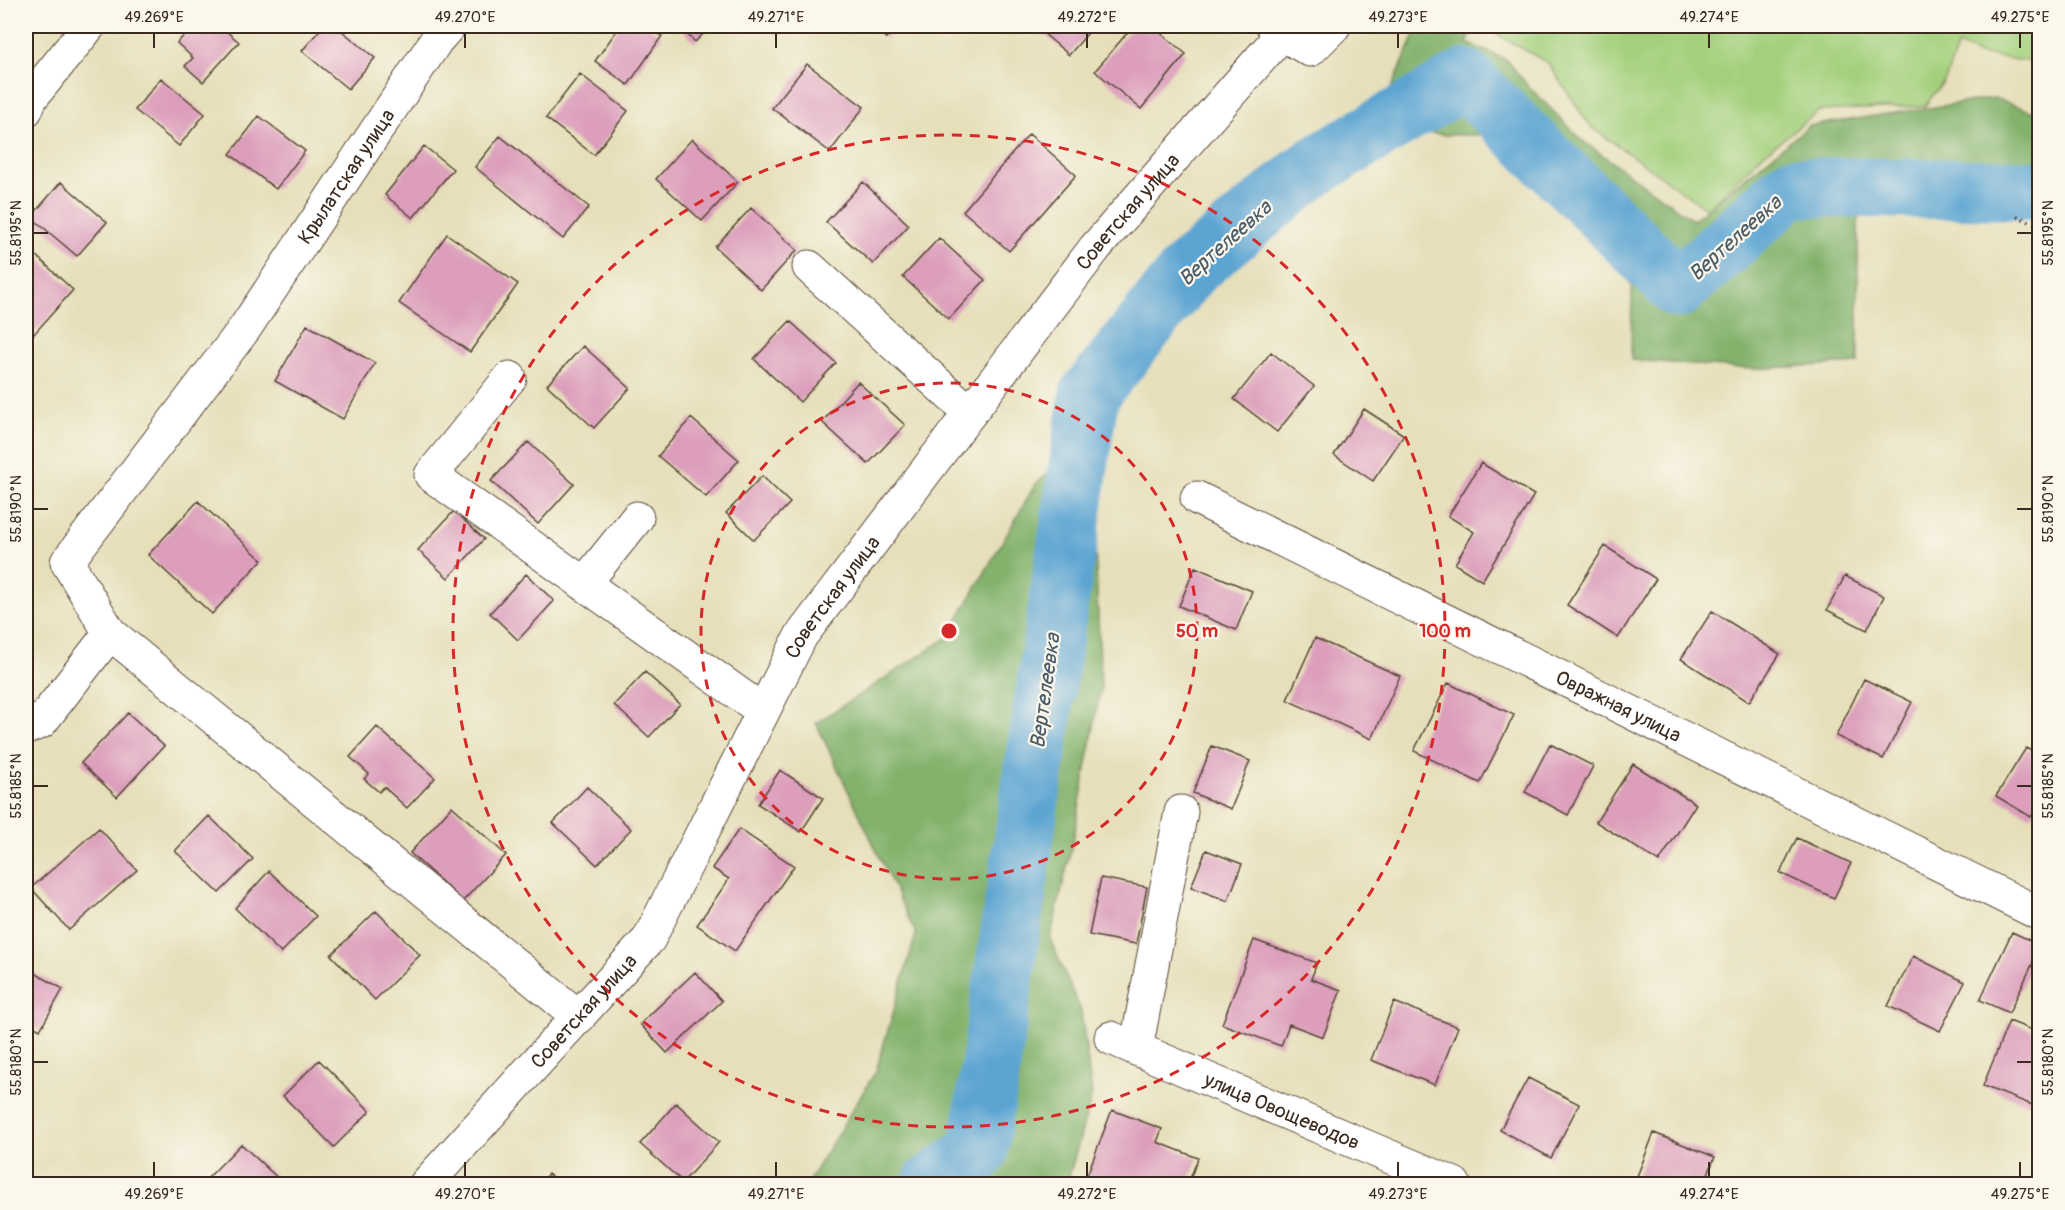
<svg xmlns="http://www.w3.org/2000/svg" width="2065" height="1210" font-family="Pangolin,sans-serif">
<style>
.green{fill:#a4d07d;stroke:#707d4e;stroke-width:1.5}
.forest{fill:#83b26c;stroke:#5f6e45;stroke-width:1.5}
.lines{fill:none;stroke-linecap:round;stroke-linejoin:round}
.river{stroke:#5ba4d2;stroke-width:60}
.building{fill:#dc9ebb}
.minor-casing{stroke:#554535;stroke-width:35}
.path{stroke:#554535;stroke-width:4;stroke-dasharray:1.5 4.5;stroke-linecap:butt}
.minor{stroke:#fff;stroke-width:33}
.ticks{fill:none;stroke:#3b2a1e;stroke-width:2}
.ring{fill:none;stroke:#d62828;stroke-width:3;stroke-dasharray:10 8}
.labels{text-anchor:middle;stroke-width:4.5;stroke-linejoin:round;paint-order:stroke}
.street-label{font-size:20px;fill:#3b2a1e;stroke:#fbf7ec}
.water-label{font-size:21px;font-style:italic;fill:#485b66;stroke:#fbf7ec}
.centre{fill:#d62828;stroke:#fbf7ec;stroke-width:3}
.ring-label{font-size:18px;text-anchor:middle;font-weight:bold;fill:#d62828;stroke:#fbf7ec;stroke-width:4.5;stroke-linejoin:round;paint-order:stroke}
.neatline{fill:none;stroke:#3b2a1e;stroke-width:2}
.ticks-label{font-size:15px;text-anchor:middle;fill:#3b2a1e}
</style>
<rect width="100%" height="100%" fill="#fbf7ec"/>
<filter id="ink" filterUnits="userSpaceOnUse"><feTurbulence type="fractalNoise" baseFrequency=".0167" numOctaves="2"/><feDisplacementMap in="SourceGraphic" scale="12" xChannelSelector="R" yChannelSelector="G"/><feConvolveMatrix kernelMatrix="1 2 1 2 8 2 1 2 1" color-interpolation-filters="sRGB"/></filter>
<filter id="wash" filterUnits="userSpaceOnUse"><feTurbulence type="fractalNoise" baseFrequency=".008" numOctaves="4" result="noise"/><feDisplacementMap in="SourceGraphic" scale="24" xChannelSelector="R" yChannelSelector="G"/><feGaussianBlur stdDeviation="1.35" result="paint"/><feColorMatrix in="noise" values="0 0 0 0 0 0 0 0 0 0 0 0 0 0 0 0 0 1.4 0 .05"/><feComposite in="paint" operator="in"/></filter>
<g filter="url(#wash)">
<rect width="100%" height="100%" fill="#e6dfba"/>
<path class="green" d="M1496,26H2039V63L1978,54L1958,45L1945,80L1925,106L1819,111L1760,157L1707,209L1590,126L1548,63L1493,32Z"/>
<path class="forest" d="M1419,26H1474L1467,43L1507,60L1528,86L1583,141L1693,220L1809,126L1994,98L2039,114V204L1988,191L1858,203V363L1752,369L1631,360L1632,286L1551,164L1499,135H1446L1374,127Z
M1061,461L1093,496L1101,687L1073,841L1050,939L1081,1011L1092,1095L1067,1184H807L876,1071L916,934L816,723L947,638L1035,485Z"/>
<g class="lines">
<path class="river" d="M932,1184L978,1152L1089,395L1190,269L1311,169L1465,79L1678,288L1791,187L2040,190"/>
</g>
<g id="blocks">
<path class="building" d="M193,26H220L239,42L203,82L185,66L193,58L177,43Z
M323,26H336L375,58L348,89L302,51Z
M620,26H646L662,36L628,85L595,61Z
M679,26H711L695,42Z
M872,26H897L886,38Z
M1035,26H1094L1069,55Z
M1133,26H1152L1186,54L1141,109L1095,71Z
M807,64L864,107L830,152L772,108Z
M580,74L628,111L594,155L546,118Z
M161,78L205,114L179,146L135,110Z
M259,116L305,151L276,189L230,154Z
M1029,134L1076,175L1009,251L963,211Z
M500,136L589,207L563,239L475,167Z
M692,139L738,182L702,221L656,179Z
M424,146L453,169L413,218L385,195Z
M61,182L107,222L77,256L31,217Z
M863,182L909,225L873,264L826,222Z
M751,208L797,250L761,290L715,247Z
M447,234L518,284L470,352L399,303Z
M939,238L985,280L949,319L903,277Z
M31,251L73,290L34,334L26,326V256Z
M790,321L836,363L800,402L754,359Z
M307,325L375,363L343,419L275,381Z
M583,346L630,388L594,428L547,385Z
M1271,352L1314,386L1277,432L1234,399Z
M858,382L905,425L868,464L822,422Z
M1364,409L1404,435L1373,481L1334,455Z
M691,418L739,460L706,497L658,456Z
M528,442L574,484L538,524L491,481Z
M1481,463L1534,495L1482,581L1455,564L1474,532L1448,516Z
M762,476L790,503L754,540L726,513Z
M198,501L262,560L212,614L148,555Z
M454,511L484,539L448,578L418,550Z
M1605,546L1656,579L1618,638L1567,605Z
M1195,567L1252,591L1236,630L1179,606Z
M526,574L554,601L518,640L490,613Z
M1845,576L1884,596L1867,630L1827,610Z
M1712,611L1780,654L1749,702L1681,659Z
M1315,638L1400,676L1372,739L1287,700Z
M645,672L680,704L649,737L614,705Z
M1864,679L1912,702L1883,759L1836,736Z
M1448,683L1514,715L1480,783L1414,751Z
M128,713L164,746L117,797L81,763Z
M377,727L435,778L407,808L384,787L379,792L364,779L369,774L350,757Z
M1550,744L1593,766L1568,815L1525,792Z
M1212,746L1250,761L1231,809L1193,793Z
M2026,748L2040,756V804L2031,817L1996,796Z
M1633,764L1696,804L1659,862L1596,822Z
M780,770L823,798L801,832L758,804Z
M587,787L631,829L597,865L553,823Z
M452,806L506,855L463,901L410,853Z
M209,816L253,859L219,893L175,851Z
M99,828L137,870L69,930L31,888Z
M739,829L794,866L735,951L697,925L729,879L712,868Z
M1797,838L1851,863L1834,898L1780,873Z
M1206,850L1242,864L1228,901L1191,887Z
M269,871L316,916L281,953L235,908Z
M1101,878L1147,887L1136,944L1089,935Z
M376,911L420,955L375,1000L331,955Z
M2012,932L2040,945V948L2009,1013L1980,1000Z
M1254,940L1317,963L1311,979L1341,990L1323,1037L1289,1024L1281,1046L1222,1024Z
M1913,956L1965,982L1940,1031L1888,1006Z
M26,968L63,989L40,1030L26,1022Z
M695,972L722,1001L667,1053L640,1024Z
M1394,1002L1458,1027L1435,1085L1371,1060Z
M2009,1021L2040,1033V1108L1983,1086Z
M319,1060L370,1111L334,1147L283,1096Z
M1528,1078L1579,1104L1551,1158L1500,1130Z
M676,1103L719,1142L683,1182L640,1144Z
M1112,1110L1162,1129L1157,1142L1198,1158L1188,1184H1088L1084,1183Z
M1654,1133L1715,1157L1704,1184H1634Z
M241,1144L284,1184H204L203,1183Z
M548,1174L561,1184H539Z"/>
</g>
</g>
<g filter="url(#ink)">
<use href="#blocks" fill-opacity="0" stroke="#554535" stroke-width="1.5"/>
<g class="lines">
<g class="minor-casing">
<g id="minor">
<path d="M1273,26L1282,34L1310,50L1334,26"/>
<path d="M26,110L31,98L89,26"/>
<path d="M809,267L970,413"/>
<path d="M510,378L431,475L763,711"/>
<path id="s1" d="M1197,498L2040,914"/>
<path d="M584,584L637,518"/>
<path d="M110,633L579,1017"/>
<path id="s2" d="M26,728L41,722L110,633L67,562L245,328L436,41L449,26"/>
<path id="s3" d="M1111,1038L1454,1184"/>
<path d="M1136,1049L1181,812"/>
<path id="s4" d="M426,1184L649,939L801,636L1095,248L1282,34"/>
</g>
</g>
<path class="path" d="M2017,216L2040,226"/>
<use href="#minor" class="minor"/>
</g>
</g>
<path class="ticks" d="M154,33V48M465,33V48M776,33V48M1087,33V48M1398,33V48M1709,33V48M2020,33V48M33,233H48M2017,233H2032M33,509H48M2017,509H2032M33,786H48M2017,786H2032M33,1062H48M2017,1062H2032M154,1162V1177M465,1162V1177M776,1162V1177M1087,1162V1177M1398,1162V1177M1709,1162V1177M2020,1162V1177"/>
<g class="ring">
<circle cx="949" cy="631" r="248"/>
<circle cx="949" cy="631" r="496"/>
</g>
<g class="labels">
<g class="street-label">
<text dy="7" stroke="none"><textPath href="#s2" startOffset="688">Крылатская улица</textPath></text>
<text dy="7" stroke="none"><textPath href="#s4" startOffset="1206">Советская улица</textPath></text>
<text dy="7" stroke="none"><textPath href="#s4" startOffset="720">Советская улица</textPath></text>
<text dy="7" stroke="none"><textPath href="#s1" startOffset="470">Овражная улица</textPath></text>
<text dy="7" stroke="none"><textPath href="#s4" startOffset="234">Советская улица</textPath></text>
<text dy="7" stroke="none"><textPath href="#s3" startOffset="186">улица Овощеводов</textPath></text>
</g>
<g class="water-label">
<text transform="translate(1735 238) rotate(-42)" y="7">Вертелеевка</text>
<text transform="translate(1225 243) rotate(-42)" y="7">Вертелеевка</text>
<text transform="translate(1045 691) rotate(-82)" y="7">Вертелеевка</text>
</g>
</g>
<circle cx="949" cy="631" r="9" class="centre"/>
<g class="ring-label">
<text x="1197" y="637">50 m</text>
<text x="1445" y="637">100 m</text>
</g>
<rect width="2065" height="1210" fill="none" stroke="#fbf7ec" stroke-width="66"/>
<rect x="33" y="33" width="1999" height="1144" class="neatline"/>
<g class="ticks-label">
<text x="154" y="22">49.269°E</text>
<text x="465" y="22">49.270°E</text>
<text x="776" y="22">49.271°E</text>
<text x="1087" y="22">49.272°E</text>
<text x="1398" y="22">49.273°E</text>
<text x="1709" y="22">49.274°E</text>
<text x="2020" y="22">49.275°E</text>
<text transform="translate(16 233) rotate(-90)" y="5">55.8195°N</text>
<text transform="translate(2048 233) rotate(-90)" y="5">55.8195°N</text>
<text transform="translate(16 509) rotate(-90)" y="5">55.8190°N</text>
<text transform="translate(2048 509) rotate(-90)" y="5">55.8190°N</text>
<text transform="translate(16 786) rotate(-90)" y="5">55.8185°N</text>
<text transform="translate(2048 786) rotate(-90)" y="5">55.8185°N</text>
<text transform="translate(16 1062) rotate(-90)" y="5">55.8180°N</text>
<text transform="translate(2048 1062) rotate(-90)" y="5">55.8180°N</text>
<text x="154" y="1199">49.269°E</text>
<text x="465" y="1199">49.270°E</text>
<text x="776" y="1199">49.271°E</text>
<text x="1087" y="1199">49.272°E</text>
<text x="1398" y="1199">49.273°E</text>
<text x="1709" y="1199">49.274°E</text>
<text x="2020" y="1199">49.275°E</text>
</g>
</svg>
